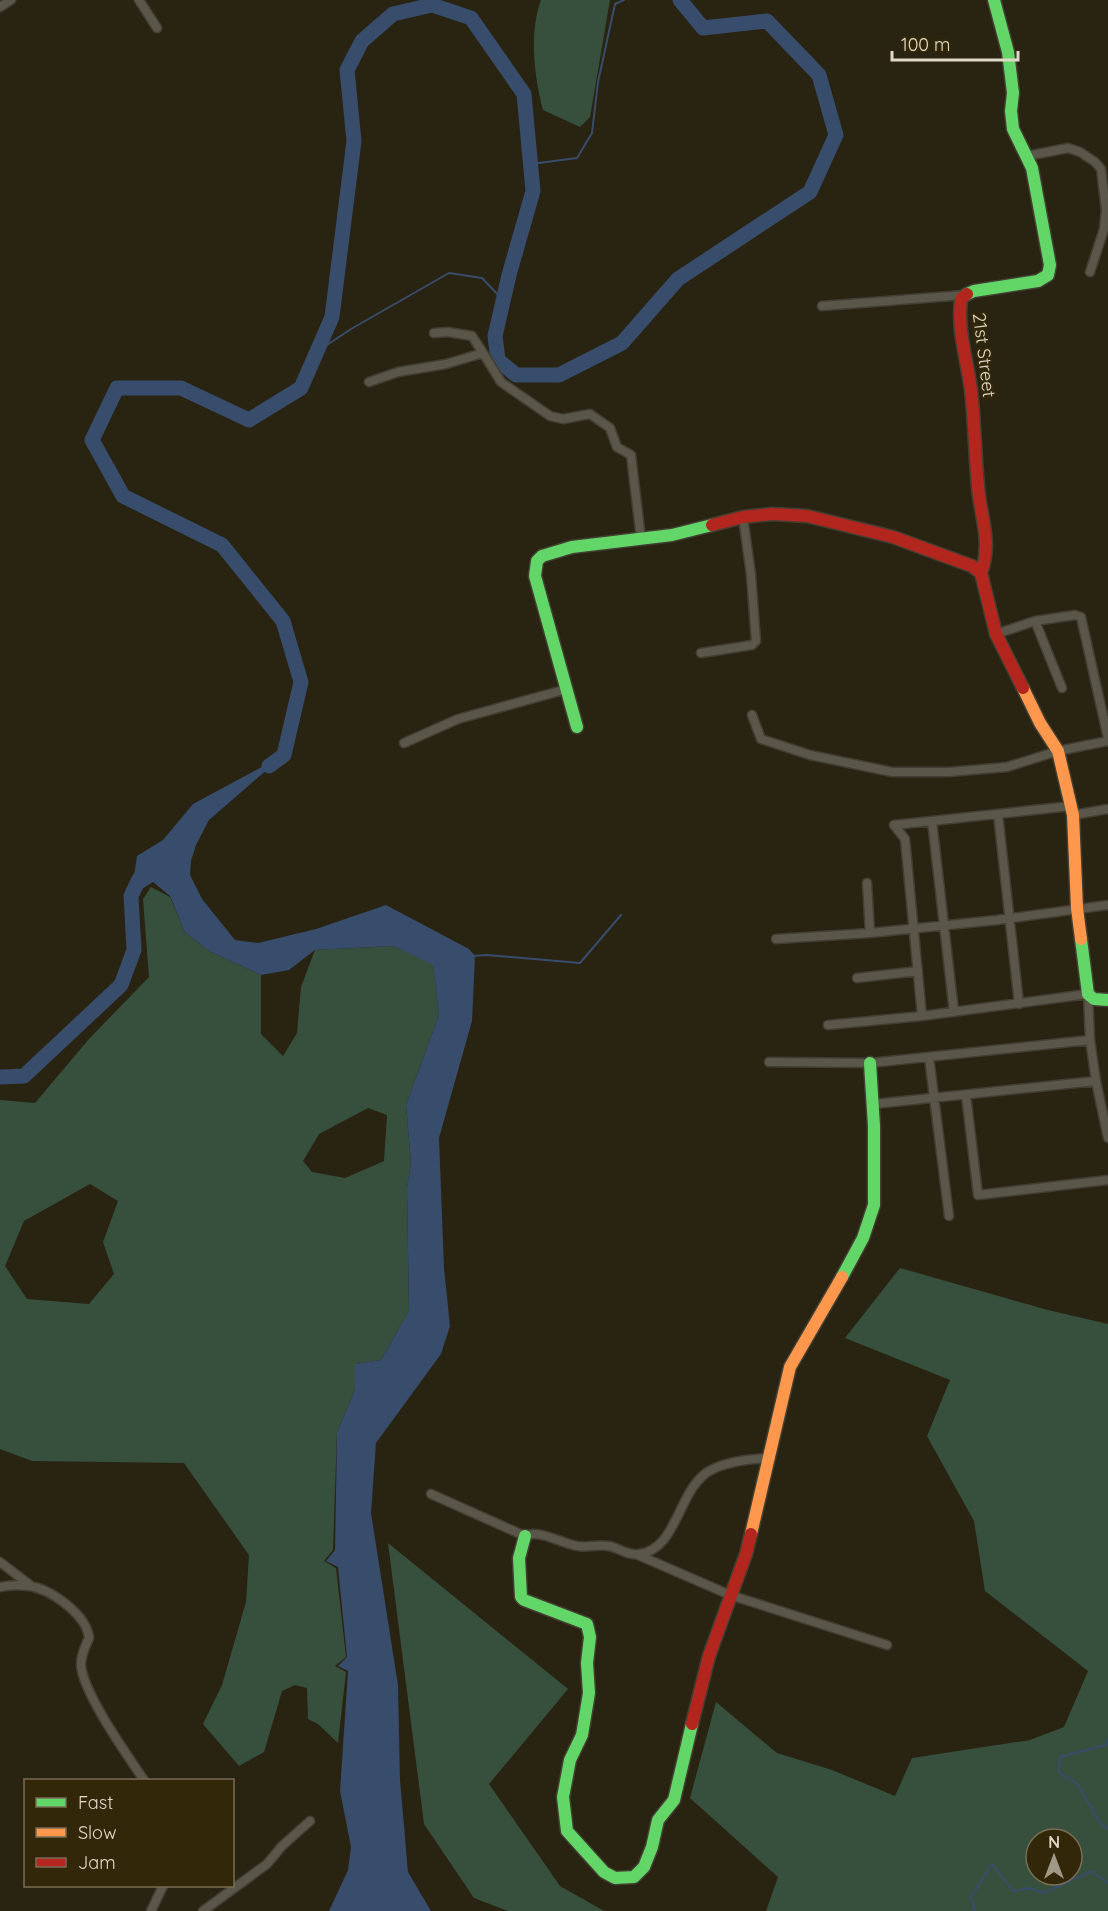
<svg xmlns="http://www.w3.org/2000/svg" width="1108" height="1911" font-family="Quicksand,sans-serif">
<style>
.green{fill:#37503e;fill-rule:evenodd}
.water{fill:#384c6b}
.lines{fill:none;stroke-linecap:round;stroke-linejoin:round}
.stream{stroke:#384c6b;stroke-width:2}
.river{stroke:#384c6b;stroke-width:15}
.street-casing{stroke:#423e32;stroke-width:11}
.fast-casing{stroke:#423e32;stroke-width:15}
.slow-casing{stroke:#423e32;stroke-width:15}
.jam-casing{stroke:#423e32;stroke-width:15}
.street{stroke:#5b564a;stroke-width:8}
.fast{stroke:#63d668;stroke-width:12}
.slow{stroke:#ff974d;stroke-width:12}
.jam{stroke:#b3261e;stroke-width:12}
.labels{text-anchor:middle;stroke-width:4.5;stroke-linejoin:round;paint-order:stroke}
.street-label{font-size:18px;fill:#e0d9c8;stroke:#322709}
</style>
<rect width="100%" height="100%" fill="#292312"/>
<path class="green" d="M541,0H610L590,117L580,127L543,110C534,76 529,33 541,0Z
M151,887L170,897L185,932L209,951L261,975V1034L283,1056L297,1033L301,987L315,950L393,946L433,964L439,1015L406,1105L411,1163L407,1188L409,1311L381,1360L355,1364V1390L337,1432L333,1550L324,1561L336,1568L346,1657L335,1666L346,1672L338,1743L318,1724L308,1719L307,1688L295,1685L282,1691L264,1752L239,1766L203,1724L222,1685L246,1602L249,1555L184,1463L32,1461L0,1449V1100L35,1103L89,1039L149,977L143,899ZM368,1108L387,1115L384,1161L345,1178L312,1172L303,1161L319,1134ZM90,1184L118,1201L103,1242L114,1274L89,1304L27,1299L5,1266L24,1221Z
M900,1268L1048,1310L1108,1324V1911H766L778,1877L690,1798L716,1702L777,1753L832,1770L895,1796L912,1758L1030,1740L1064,1727L1088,1671L985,1591L974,1521L927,1436L950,1380L845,1338ZM1036,1839H1072V1875H1036Z
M388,1543L568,1689L489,1784L560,1886L604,1911H508L474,1898L424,1824Z"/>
<path class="water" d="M284,755L209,820L196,845L191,861L190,875L202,899L235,940L258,943L316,929L386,905L469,949L475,956L472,1021L439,1138L444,1268L450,1326L441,1354L376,1443L371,1513L398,1685L400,1780L408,1872L431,1911H329L348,1870L351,1847L340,1791L348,1671L338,1666L347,1657L338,1567L326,1561L335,1550L337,1432L355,1390V1364L381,1360L409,1311L407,1188L411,1163L406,1105L439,1015L433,965L393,946L315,950L289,970L261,975L209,951L185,932L170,896L153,882L131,896L137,856L163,840L193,804Z"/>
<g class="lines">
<path class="stream" d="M531,164L577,158L592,133L598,82L615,4L624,0
M318,351L351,329L449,273L482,278L503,300
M472,956L487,955L580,963L621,915
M1108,1740L1105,1745L1060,1757L1058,1772L1078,1784L1098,1820L1108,1829
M975,1911L971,1897L992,1864L1013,1891L1029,1888L1044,1893L1092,1871L1108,1883"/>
<path class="river" d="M269,766L284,755L301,682L283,621L222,545L123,496L92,440L117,388H181L249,420L301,388L332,317L354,141L347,70L362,41L393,14L432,5L471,18L524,94L533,191L509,275L495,336L498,360L516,375H559L622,343L678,279L810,192L836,135L819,75L767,21L703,28L680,0
M0,1077L24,1076L121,985L134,950L131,896L139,879"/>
<g class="street-casing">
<path id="street" d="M139,0L157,28
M0,7L11,0
M1027,156L1068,148L1080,152L1095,162L1101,169L1106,210L1104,229L1090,272
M822,306L964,295
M434,333L448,332L472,336L483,353
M369,382L398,372L446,364L483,353L501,382L550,416L563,419L590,414L610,428L617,447L631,455L641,539
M1035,621L1062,688
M996,634L1035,621L1075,615L1081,617L1108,738
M701,653L752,645L756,641L751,575L743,517
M752,715L761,739L810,755L892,772H949L1007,767L1058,751L1108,741
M404,743L458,719L567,689
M998,814L1019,1004
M1073,815L1108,809
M932,821L954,1012
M894,825L905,839L922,1016
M894,825L1071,806
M867,883L870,933
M776,939L870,933L997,920L1108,905
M857,978L918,971
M828,1025L922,1016L1088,994L1090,1040L1096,1081L1108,1138
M929,1057L949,1216
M769,1062L870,1063L1090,1040
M966,1095L978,1195L1108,1180
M874,1104L1096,1081
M431,1494L525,1536C537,1529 560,1542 573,1545C585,1549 597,1544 609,1546C619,1548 628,1556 639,1554C678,1550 678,1487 711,1470C728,1461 749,1459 768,1458
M638,1555L730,1595L887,1645
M0,1562L30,1585
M0,1587C9,1585 19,1585 28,1586C50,1588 87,1615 89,1638C85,1647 81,1655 81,1665C83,1693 127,1755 144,1780
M151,1911L163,1886
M203,1911L267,1864L282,1846L310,1821"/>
</g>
<g class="fast-casing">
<path id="fast" d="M967,294L974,291L1038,281L1048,275L1050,265L1032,168L1013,129L1011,111L1013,93L1008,52L994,0
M577,727L535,576L537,561L542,556L572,547L672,535L712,525
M1081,939L1088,994L1094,999L1108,1000
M842,1277L863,1238L874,1205V1126L870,1063
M525,1536L519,1558L521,1597L524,1600L587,1624L590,1637L587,1663L589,1693L582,1735L570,1760L563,1797L567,1831L604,1872L615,1878L634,1877L644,1867L652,1847L658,1820L674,1800L692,1724"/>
</g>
<g class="slow-casing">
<path id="slow" d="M1023,688L1040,723L1058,751L1073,815L1077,908L1081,939
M751,1534L790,1367L842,1277"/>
</g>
<g class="jam-casing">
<path id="jam" d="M967,294L961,299C957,331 967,359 971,390C975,425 975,461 979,496C983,523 991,546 981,573
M712,525L743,517L772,514L807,516L893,537L972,566L981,573L996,634L1023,688
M692,1724L709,1656L746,1554L751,1534"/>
</g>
<use href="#street" class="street"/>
<use href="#fast" class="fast"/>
<use href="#slow" class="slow"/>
<use href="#jam" class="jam"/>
</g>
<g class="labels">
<g class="street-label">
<text transform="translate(984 355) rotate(83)" y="6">21st Street</text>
</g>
</g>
<rect x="24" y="1779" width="210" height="108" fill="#322709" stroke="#786e55" stroke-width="1.5"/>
<rect x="36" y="1798" width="30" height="9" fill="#63d668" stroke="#786e55" stroke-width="1.5"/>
<text x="78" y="1809" font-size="18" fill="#e0d9c8">Fast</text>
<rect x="36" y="1828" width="30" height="9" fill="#ff974d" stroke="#786e55" stroke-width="1.5"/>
<text x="78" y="1839" font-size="18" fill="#e0d9c8">Slow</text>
<rect x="36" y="1858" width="30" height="9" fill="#b3261e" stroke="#786e55" stroke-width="1.5"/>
<text x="78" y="1869" font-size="18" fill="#e0d9c8">Jam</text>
<g transform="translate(1054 1857)"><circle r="28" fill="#322709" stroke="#786e55" stroke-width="1.5"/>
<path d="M0-4.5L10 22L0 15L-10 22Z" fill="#a09988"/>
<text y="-9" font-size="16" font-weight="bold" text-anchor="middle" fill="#e0d9c8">N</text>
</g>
<path d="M892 51v9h126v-9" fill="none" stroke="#e0d9c8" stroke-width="3"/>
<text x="901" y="51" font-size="18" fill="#e0d9c8" stroke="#322709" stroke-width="4.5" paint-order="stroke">100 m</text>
</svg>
